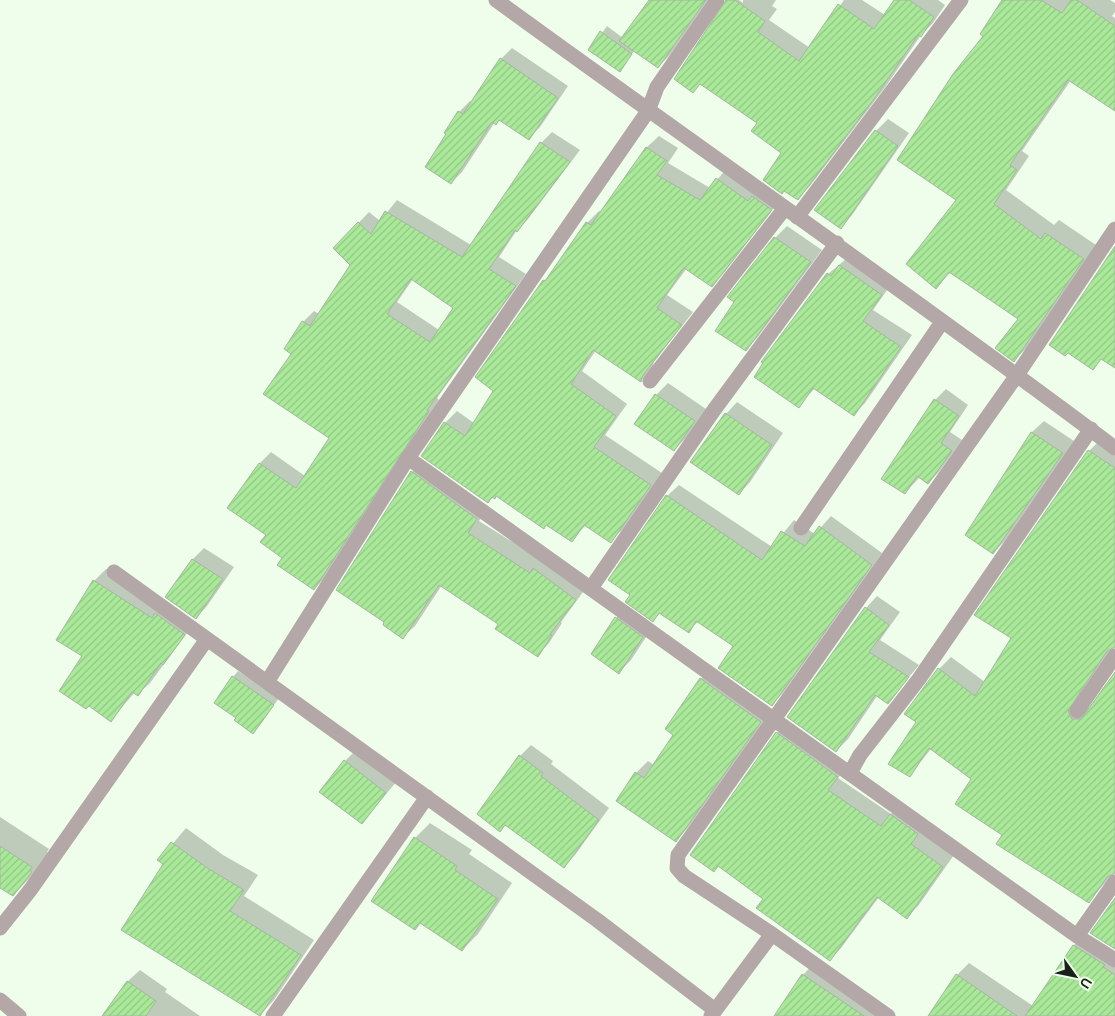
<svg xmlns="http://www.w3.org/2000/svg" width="1115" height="1016" font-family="Overpass,sans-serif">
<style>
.shadow{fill:#0003;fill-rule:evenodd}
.building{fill:url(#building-hatch);stroke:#a7b6a3;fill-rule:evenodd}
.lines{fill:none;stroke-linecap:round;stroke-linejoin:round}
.street{stroke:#b4a7a8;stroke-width:15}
</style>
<defs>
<pattern id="building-hatch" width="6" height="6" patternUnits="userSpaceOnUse" patternTransform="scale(1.25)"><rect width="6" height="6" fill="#a9e999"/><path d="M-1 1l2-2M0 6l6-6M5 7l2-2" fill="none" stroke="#91c883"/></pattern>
</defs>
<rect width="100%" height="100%" fill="#eefeea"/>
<path class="shadow" d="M650,0H708L670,55L658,67L635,50L620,70L590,50L607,26L623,38Z
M728,0H739L743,3V0H776L772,6L777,9L769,20L810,48L844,0H862L885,15L895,0H938L945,5L933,23L921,35L886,86L810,186L798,198L783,153L758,123L701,83L693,91Z
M1004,0H1110L1115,3V12L1112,16L1115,18V109L1071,80L1022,151L1029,156L1006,190L1054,225L1059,220L1096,245L1028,347L1014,360L1020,319L951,272L936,287L958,199L985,35Z
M512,48L568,86L540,127L529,138L499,119L495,122L462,172L451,183L459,112L470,101L472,103L501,59Z
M888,119L909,133L852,215L841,227L876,131Z
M552,132L580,150L528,219L517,230L499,257L526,274L437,398L439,400L325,578L314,589L284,558L268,534L229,507L260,463L271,452L305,476L330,438L293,353L286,348L303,322L314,311L319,314L352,265L334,248L369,212L380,221L397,200L471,245L541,143ZM413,279L454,308L439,330L397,302Z
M659,136L678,148L668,163L710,188L728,167L782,197L724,273L712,285L687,268L667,295L693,312L654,362L652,368L641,380L596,350L582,371L627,404L605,435L662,473L622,530L610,541L586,525L572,540L547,524L544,527L497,495L487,502L423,455L445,423L457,411L474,423L495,391L544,281L553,272L587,223L599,211L601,212L647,147Z
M787,226L822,250L757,338L745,350L775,238Z
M852,254L892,283L873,310L912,335L865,403L854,414L815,388L798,406L828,274Z
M668,383L706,409L686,438L674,450L656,395Z
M946,389L968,405L950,432L962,440L939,472L928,483L920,477L905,493L935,400Z
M737,402L783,433L750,482L739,494L726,414Z
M1044,421L1074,441L1005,541L993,553L967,535L1032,432Z
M1101,439L1115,449V468L1089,451Z
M423,461L488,507L479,521L586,588L561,622L562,623L549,643L538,655L500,624L442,585L415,626L403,637L412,472Z
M1115,471V646L1081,692L1085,707L1092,708L1115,675V872L1089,901L1004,834L973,779L931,749L909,776L918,721L939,669L951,657L985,682Z
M679,485L772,547L794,520L815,534L831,516L882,553L783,693L771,705L735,645L699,621L688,631L661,612L653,620L632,595L667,496Z
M204,548L234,567L207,606L196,618L193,559Z
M106,569L163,606L195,622L150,683L138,694L135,692L111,720L83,655L94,581Z
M877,596L900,612L880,640L919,665L888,702L877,696L848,739L836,751L866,608Z
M628,606L654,625L631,660L619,672L616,618Z
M712,667L772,709L688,828L676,840L636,773L648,761L654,765L675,734L701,679Z
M238,671L279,698L258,727L238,717L233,677Z
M788,722L848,765L838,778L891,814L902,803L954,855L918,906L906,917L879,897L841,948L830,959L764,898L719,866L714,870L777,733Z
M531,745L553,761L551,764L609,808L575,855L564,866L506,824L500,830L520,756Z
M357,749L397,781L362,823L345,761Z
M0,817L49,849L47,852L48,853L31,877L13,895L0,886Z
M430,823L472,850L469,854L512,883L478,934L462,950L421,922L415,928V838Z
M186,828L223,855L258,875L244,896L314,940L274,1000L260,1015L165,863L159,860Z
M1086,933L1115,951V1016H929L957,975L969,963L1033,1006L1074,945Z
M815,962L896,1016H776L803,975Z
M140,970L167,989L165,992L200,1016H103L128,981Z"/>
<path class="building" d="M649,0H706L658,68L619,41Z
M726,0H735L765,21L758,32L799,61L838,4L874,29L894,0H909L934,17L921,37L918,35L874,99L798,200L784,191L782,194L763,180L781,153L751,131L757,123L700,84L693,93L674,79Z
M1002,0H1041L1062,13L1071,0H1077L1115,26V111L1068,80L1010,165L1017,170L994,204L1041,239L1045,233L1084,259L1014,362L995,348L1018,319L949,272L936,289L906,264L956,200L897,160L953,74L983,36L980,34Z
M600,31L632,54L620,72L588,50Z
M500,58L558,98L529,140L499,120L496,125L492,122L451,184L425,167L446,134L444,133L458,111L463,114Z
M875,130L898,146L841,229L814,210Z
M540,142L570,162L517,232L515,230L489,269L516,286L427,410L429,411L314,590L277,565L282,558L260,542L266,535L227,508L259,463L296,488L329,438L263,394L291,354L284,349L302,321L310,326L350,265L333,248L358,222L371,234L385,211L462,257ZM411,279L453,308L430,342L387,314Z
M646,147L667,161L657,175L700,200L716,178L748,201L752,196L772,210L712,287L684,268L657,308L682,325L643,375L641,382L593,350L571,384L616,416L594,447L651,485L611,543L584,525L572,542L546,525L544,529L496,496L495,499L492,497L488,503L421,456L444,422L465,436L493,391L475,377L543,280L545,281L586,222L591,225Z
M774,237L811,262L746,351L715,331L734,302L727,297Z
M1115,246V368L1101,359L1093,370L1068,353L1065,356L1049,345Z
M839,265L882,295L863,321L901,347L854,416L813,388L799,408L754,377L763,363L761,362L827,273L831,276Z
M655,394L695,421L674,451L634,424Z
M934,399L959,416L941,443L952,451L928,484L917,476L905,494L881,479Z
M725,413L772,445L739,495L690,462Z
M1031,432L1063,453L993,554L965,535Z
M1088,450L1115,468V647L1107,651L1068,711L1072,719H1081L1115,672V873L1107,877L1089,903L996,844L1002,835L955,804L971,779L929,748L910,777L888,764L916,722L904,714L938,668L975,696L1011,638L974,615Z
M411,471L477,519L468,533L530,573L533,568L576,600L550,634L552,635L538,657L495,629L498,624L439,585L403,639L383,625L384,622L336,590Z
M666,495L762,560L781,531L805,546L819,526L872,565L772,706L718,668L733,646L696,621L689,633L659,613L653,622L625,602L630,595L608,580Z
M192,559L223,579L196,619L165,597Z
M93,580L152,618L155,613L185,635L163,665L161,663L138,696L132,692L111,722L89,706L86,709L59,691L82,656L56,640Z
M865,607L889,625L869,652L909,677L888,704L875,695L836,752L787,717Z
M615,617L643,637L619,674L591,654Z
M232,676L274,705L253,734L234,720L236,718L214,703Z
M700,678L761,722L676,842L616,801L635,772L644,778L673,735L665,729Z
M776,732L838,777L828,790L881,826L890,814L918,834L911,844L943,867L907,919L877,897L830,961L756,908L763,899L718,866L714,872L690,855Z
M519,755L543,773L541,776L599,820L564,868L505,825L500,832L477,814Z
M344,760L386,793L362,824L319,792Z
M414,837L457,866L455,870L498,899L462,951L420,923L415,930L371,901Z
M171,842L209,869L244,890L230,911L301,955L260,1016L121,930L163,864L157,860Z
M0,846L32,867L30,870L32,872L13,896L0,888Z
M1115,898V949L1090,933Z
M1073,945L1105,965L1103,967L1115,975V1016H1025Z
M802,974L864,1016H774Z
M956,974L1017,1016H928Z
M127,981L156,1001L146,1016H102Z"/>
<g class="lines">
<path class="street" d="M496,0C702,150 911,295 1115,448
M797,217L961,0
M650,381L785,208
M408,458L1077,936L1115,960
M801,528L942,322
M114,572L597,920L715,1010
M591,588L714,410L837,243
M267,682L408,458L648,111L657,87L717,0
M1077,711L1115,656
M850,773L860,755L919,679L1091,429
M0,928L31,889L207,639
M1077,936L1115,882
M0,1000L19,1016
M273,1016L427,797
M711,1016L772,934
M888,1016L772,934L684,876L677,868L678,855L1017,375L1115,229"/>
</g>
<g transform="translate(1075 976) rotate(123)" stroke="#eefeea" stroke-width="4" paint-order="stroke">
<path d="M0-4L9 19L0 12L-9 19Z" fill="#1a2019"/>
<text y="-8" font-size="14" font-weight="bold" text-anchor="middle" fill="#1a2019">U</text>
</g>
</svg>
